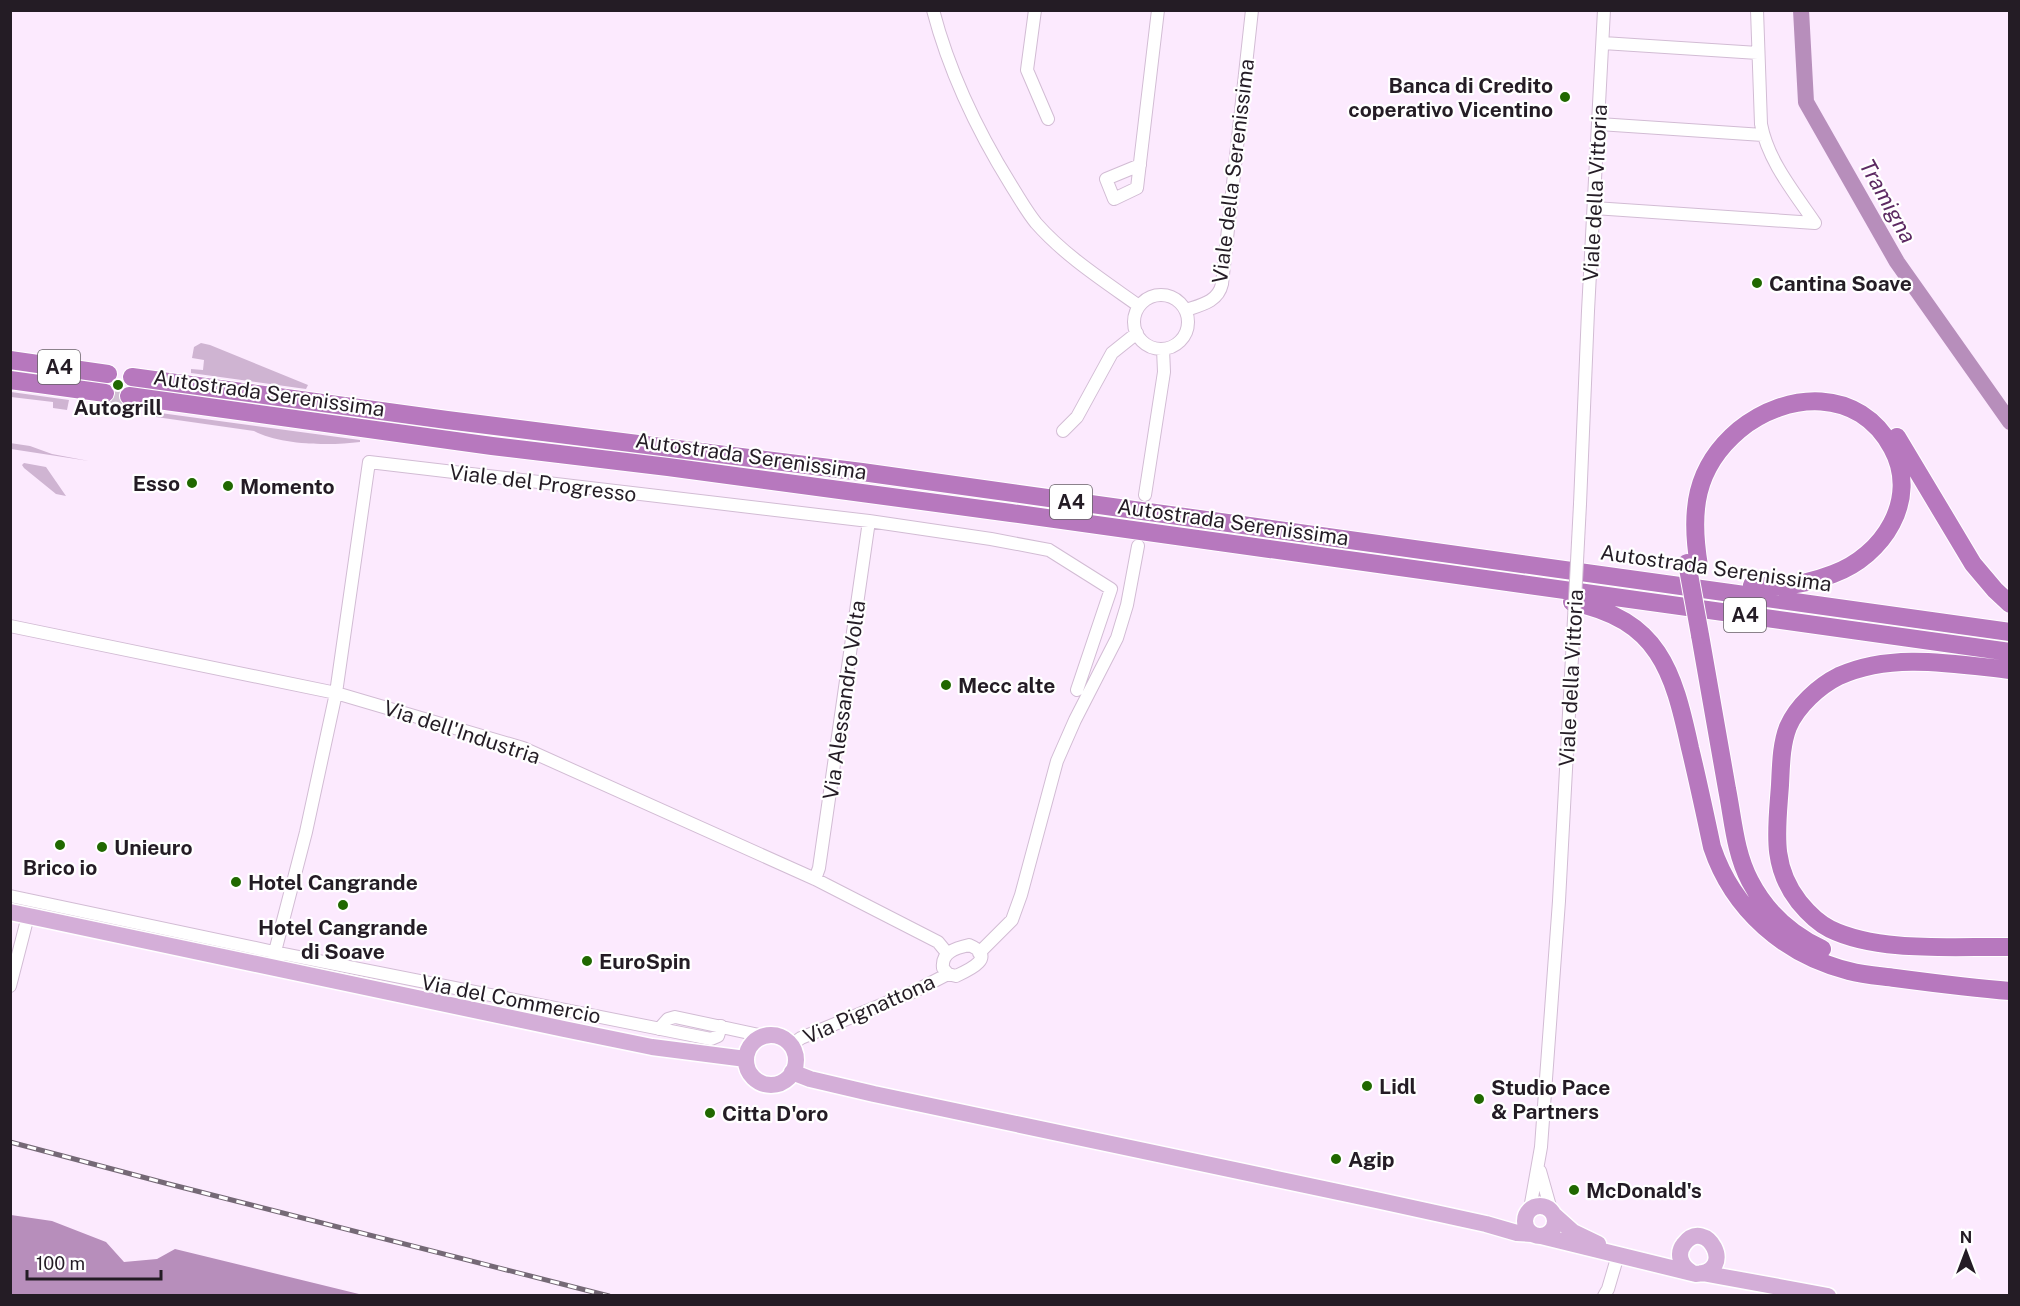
<svg xmlns="http://www.w3.org/2000/svg" width="2020" height="1306" font-family="'Public Sans',sans-serif">
  <style>
    .green { fill: #cfb4d2 }
    .water { fill: #b78ebb }
    .lines { fill: none; stroke-linecap: round; stroke-linejoin: round }
    .river { stroke: #b78ebb; stroke-width: 16 }
    .highway-tunnel { stroke: #d1c1d3; stroke-width: 18; stroke-dasharray: 18 9; stroke-linecap: butt }
    .minor-casing { stroke: #d2bcd4; stroke-width: 14 }
    .major-casing { stroke: #fff; stroke-width: 19 }
    .highway-casing { stroke: #fff; stroke-width: 20 }
    .minor { stroke: #fff; stroke-width: 12 }
    .major { stroke: #d4aed8; stroke-width: 16 }
    .highway { stroke: #b778be; stroke-width: 18 }
    .rail-casing { stroke: #756976; stroke-width: 5 }
    .rail { stroke: #fff; stroke-width: 3; stroke-dasharray: 9; stroke-linecap: butt }
    .minor-bridge-casing { stroke: #d2bcd4; stroke-width: 14; stroke-linecap: butt }
    .highway-bridge-casing { stroke: #fff; stroke-width: 20; stroke-linecap: butt }
    .minor-bridge { stroke: #fff; stroke-width: 12 }
    .highway-bridge { stroke: #b778be; stroke-width: 18 }
    .poi-dot { fill: #206800; stroke: #fff; stroke-width: 2 }
    .labels { text-anchor: middle; dominant-baseline: central; stroke-width: 4.5; stroke-linejoin: round; paint-order: stroke }
    .shield { fill: #fff; stroke: #666066; stroke-width: 1.5 }
    .shield-label { font-size: 20px; font-weight: bold; fill: #241c25 }
    .poi-label { font-size: 21px; font-weight: bold; fill: #241c25; stroke: #fff; text-anchor: start }
    .street-label { font-size: 21px; fill: #241c25; stroke: #fff }
    .water-label { font-size: 22px; font-style: italic; fill: #5c2962; stroke: #fff }
  </style>
  <rect width="100%" height="100%" fill="#fceafe"/>
  <path class="green" d="M 201,343 L 210,345 L 308,385 L 306,389 L 191,373 L 191,369 L 203,370 L 204,360 L 192,358 L 194,347 Z
    M 11,392 L 69,400 L 67,410 L 53,408 L 53,402 L 11,397 Z
    M 153,412 L 360,440 L 360,442 C 329,446 280,445 254,431 L 156,417 Z
    M 10,443 L 30,446 L 52,454 L 89,461 L 11,449 Z
    M 24,463 L 46,467 L 66,496 L 56,494 L 24,468 L 22,465 Z"/>
  <path class="water" d="M 11,1215 L 52,1221 L 106,1242 L 124,1262 L 157,1259 L 175,1249 L 363,1295 L 11,1295 Z"/>
  <g class="lines">
    <path class="river" d="M 1801,10 L 1806,102 L 1897,262 L 2010,422"/>
    <path class="highway-tunnel" d="M 105,393 L 129,396"/>
    <defs>
      <path id="minor" d="M 933,10 C 949,71 978,132 1011,185 C 1019,198 1027,212 1036,223 C 1065,256 1104,281 1139,306
        M 1035,10 L 1027,70 L 1048,119
        M 1757,10 L 1761,124 C 1768,161 1794,192 1815,223
        M 1603,43 L 1758,53
        M 1599,124 L 1763,135
        M 1140,165 L 1106,179 L 1114,199 L 1137,188 L 1158,10
        M 1594,208 L 1815,223
        M1134 322a27 27 0 1 1 54 0a27 27 0 1 1-54 0Z
        M 1186,310 C 1201,305 1218,302 1222,284 L 1252,10
        M 1063,431 L 1077,417 L 1112,353 L 1137,333
        M 1145,495 L 1164,372 L 1163,349
        M 1580,504 L 1588,311 L 1604,10
        M 10,626 L 336,693 L 523,748 L 815,879 L 938,942 L 947,953
        M 815,879 L 819,868 L 869,521
        M 10,896 L 274,952 L 711,1039 L 718,1036 L 721,1026
        M 969,945 C 998,957 969,970 956,976 L 948,974 L 943,968 C 941,952 956,948 969,945 Z
        M 979,953 L 1012,920 L 1021,895 L 1057,761 L 1075,720 L 1117,638 L 1127,605 L 1138,546
        M 271,967 L 306,832 L 336,693 L 369,462 L 869,521 L 991,539 L 1049,550 L 1111,589 L 1077,690
        M 10,986 L 28,916
        M 659,1029 L 668,1019 L 675,1017 L 763,1036
        M 791,1045 L 801,1038 L 915,991 L 948,974
        M 1540,1171 L 1551,1210
        M 1530,1209 L 1541,1147 L 1559,901 L 1572,657
        M 1604,1296 L 1608,1289 L 1618,1255"/>
      <path id="major" d="M 10,912 L 564,1029 L 652,1047 L 746,1059
        M746 1060a25 25 0 1 1 50 0a25 25 0 1 1-50 0Z
        M 792,1072 L 810,1079 L 874,1094 L 1376,1200 L 1486,1224 L 1517,1233 L 1532,1234
        M1525 1221a15 15 0 1 1 30 0a15 15 0 1 1-30 0Z
        M 1554,1215 L 1573,1232 L 1598,1244
        M 1541,1236 L 1696,1274 C 1738,1272 1706,1215 1684,1244 C 1676,1254 1681,1266 1691,1272
        M 1702,1273 L 1828,1296"/>
      <path id="highway" d="M 10,360 L 108,374
        M 132,377 L 447,420 L 862,472 L 2010,632
        M 10,380 L 105,393
        M 129,396 L 492,446 L 668,467 L 1011,513 L 2010,652
        M 1897,437 L 1973,564 L 1995,590 L 2010,604
        M 1699,566 C 1690,512 1694,468 1739,430 C 1787,391 1859,387 1892,448 C 1920,499 1883,556 1833,574 C 1807,584 1780,589 1752,585
        M 1572,602 C 1659,620 1673,670 1690,748 C 1698,781 1705,814 1712,847 C 1733,910 1785,955 1849,971 C 1864,975 1880,976 1895,978 C 1933,983 1971,988 2010,991
        M 1700,635 C 1709,687 1718,738 1727,789 C 1733,819 1735,853 1750,881 C 1766,912 1792,935 1822,949
        M 2010,670 C 1954,664 1892,652 1839,676 C 1819,686 1797,706 1788,727 C 1781,745 1781,766 1780,785 C 1777,829 1770,865 1799,902 C 1808,913 1818,923 1830,929 C 1879,953 1955,946 2010,947"/>
    </defs>
    <use href="#minor" class="minor-casing"/>
    <use href="#major" class="major-casing"/>
    <use href="#highway" class="highway-casing"/>
    <use href="#minor" class="minor"/>
    <use href="#major" class="major"/>
    <use href="#highway" class="highway"/>
    <defs>
      <path id="rail" d="M 10,1142 L 165,1183 L 609,1296"/>
    </defs>
    <use href="#rail" class="rail-casing"/>
    <use href="#rail" class="rail"/>
    <defs>
      <path id="minor-bridge" d="M 1572,657 L 1580,504"/>
      <path id="highway-bridge" d="M 1687,563 L 1700,635"/>
    </defs>
    <use href="#minor-bridge" class="minor-bridge-casing"/>
    <use href="#highway-bridge" class="highway-bridge-casing"/>
    <use href="#minor-bridge" class="minor-bridge"/>
    <use href="#highway-bridge" class="highway-bridge"/>
  </g>
  <g class="poi-dot">
    <circle cx="1565" cy="97" r="6"/>
    <circle cx="1757" cy="283" r="6"/>
    <circle cx="118" cy="385" r="6"/>
    <circle cx="192" cy="483" r="6"/>
    <circle cx="228" cy="486" r="6"/>
    <circle cx="946" cy="685" r="6"/>
    <circle cx="60" cy="845" r="6"/>
    <circle cx="102" cy="847" r="6"/>
    <circle cx="236" cy="882" r="6"/>
    <circle cx="343" cy="905" r="6"/>
    <circle cx="587" cy="961" r="6"/>
    <circle cx="1367" cy="1086" r="6"/>
    <circle cx="1479" cy="1099" r="6"/>
    <circle cx="710" cy="1113" r="6"/>
    <circle cx="1336" cy="1159" r="6"/>
    <circle cx="1574" cy="1190" r="6"/>
  </g>
  <g class="labels">
    <g class="shield">
      <rect x="38" y="350" width="42" height="34" rx="4.5"/>
      <rect x="1050" y="485" width="42" height="34" rx="4.5"/>
      <rect x="1724" y="598" width="42" height="34" rx="4.5"/>
    </g>
    <g class="shield-label">
      <text x="59" y="367">A4</text>
      <text x="1071" y="502">A4</text>
      <text x="1745" y="615">A4</text>
    </g>
    <g class="poi-label">
      <text x="1553" y="85" text-anchor="end">Banca di Credito<tspan x="1553" dy="24">coperativo Vicentino</tspan></text>
      <text x="1769" y="283">Cantina Soave</text>
      <text x="118" y="407" text-anchor="middle">Autogrill</text>
      <text x="180" y="483" text-anchor="end">Esso</text>
      <text x="240" y="486">Momento</text>
      <text x="958" y="685">Mecc alte</text>
      <text x="114" y="847">Unieuro</text>
      <text x="60" y="867" text-anchor="middle">Brico io</text>
      <text x="248" y="882">Hotel Cangrande</text>
      <text x="343" y="927" text-anchor="middle">Hotel Cangrande<tspan x="343" dy="24">di Soave</tspan></text>
      <text x="599" y="961">EuroSpin</text>
      <text x="1379" y="1086">Lidl</text>
      <text x="1491" y="1087">Studio Pace<tspan x="1491" dy="24">&amp; Partners</tspan></text>
      <text x="722" y="1113">Citta D'oro</text>
      <text x="1348" y="1159">Agip</text>
      <text x="1586" y="1190">McDonald's</text>
    </g>
    <g class="street-label">
      <text transform="translate(1233 171) rotate(-83)">Viale della Serenissima</text>
      <text transform="translate(1595 193) rotate(-87)">Viale della Vittoria</text>
      <text transform="translate(269 393) rotate(8)">Autostrada Serenissima</text>
      <text transform="translate(751 456) rotate(8)">Autostrada Serenissima</text>
      <text transform="translate(543 483) rotate(7)">Viale del Progresso</text>
      <text transform="translate(1233 522) rotate(8)">Autostrada Serenissima</text>
      <text transform="translate(1716 568) rotate(8)">Autostrada Serenissima</text>
      <text transform="translate(1571 678) rotate(-87)">Viale della Vittoria</text>
      <text transform="translate(844 700) rotate(-82)">Via Alessandro Volta</text>
      <text transform="translate(462 732) rotate(18)">Via dell'Industria</text>
      <text transform="translate(511 999) rotate(11)">Via del Commercio</text>
      <text transform="translate(869 1009) rotate(-24)">Via Pignattona</text>
    </g>
    <g class="water-label">
      <text transform="translate(1888 201) rotate(61)">Tramigna</text>
    </g>
  </g>
  <rect width="2020" height="1306" fill="none" stroke="#241c25" stroke-width="24"/>
  <g transform="translate(1966 1252)" stroke="#ffffff" stroke-width="4.5" paint-order="stroke">
  <path d="M0-4.5L10 22L0 15L-10 22Z" fill="#241c25"/>
  <text y="-9" font-size="16" font-weight="bold" text-anchor="middle" fill="#241c25">N</text>
  </g>
  <path d="M27 1270v9h134v-9" fill="none" stroke="#241c25" stroke-width="3"/>
  <text x="36" y="1270" font-size="18" fill="#241c25" stroke="#ffffff" stroke-width="4.5" paint-order="stroke">100 m</text>
</svg>
